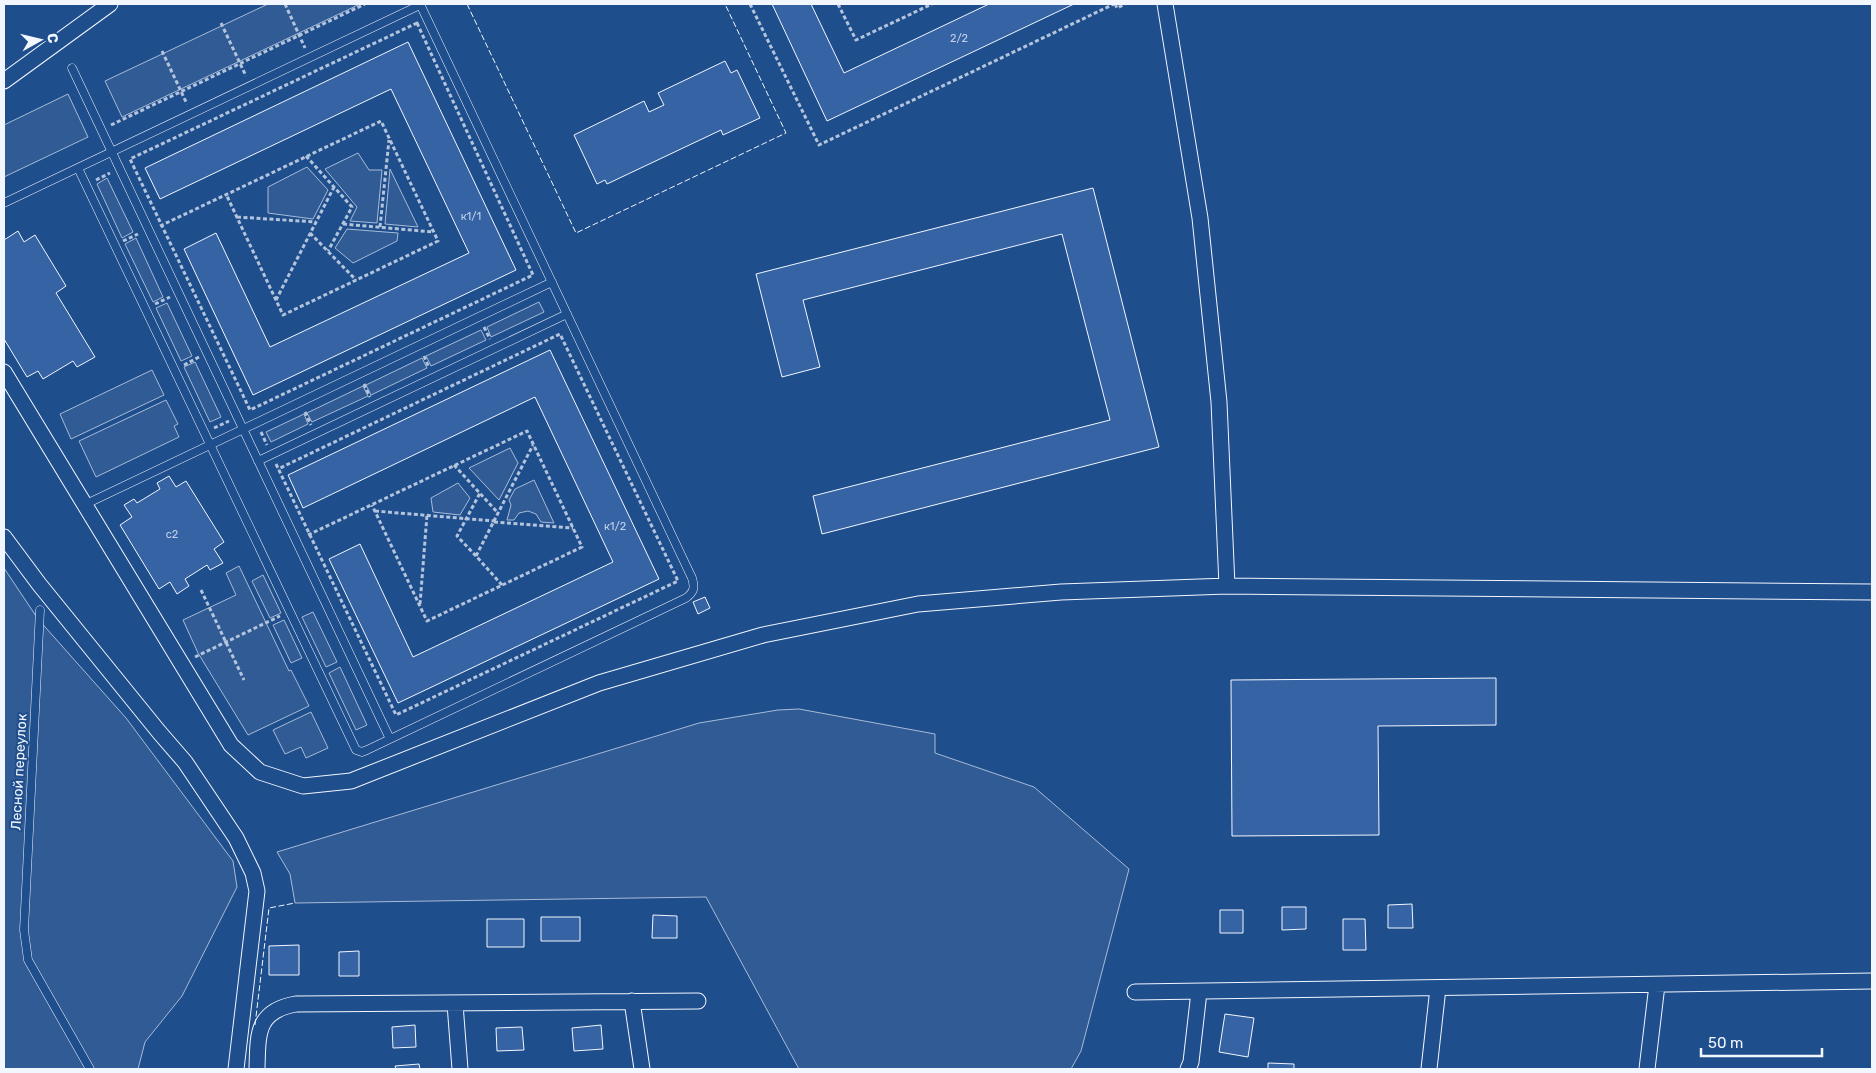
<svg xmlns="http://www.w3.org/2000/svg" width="1876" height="1073" font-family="Rubik,sans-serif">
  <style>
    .built { fill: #305b95; stroke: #a8bbd7 }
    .building { fill: #3563a3; stroke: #f2f6ff }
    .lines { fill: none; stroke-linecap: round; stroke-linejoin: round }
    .lane-casing { stroke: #f2f6ff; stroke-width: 9 }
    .street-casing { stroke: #f2f6ff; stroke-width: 17 }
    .path { stroke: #b3c4dc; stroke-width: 3; stroke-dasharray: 4 2.5; stroke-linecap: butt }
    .lane { stroke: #1f4e8c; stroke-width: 8 }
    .street { stroke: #1f4e8c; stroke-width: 15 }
    .fence { stroke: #f2f6ff; stroke-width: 1; stroke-dasharray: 6 2.5; stroke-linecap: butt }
    .labels { text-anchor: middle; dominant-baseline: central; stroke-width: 4; stroke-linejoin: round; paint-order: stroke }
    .number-label { font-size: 11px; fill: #c3d1e8 }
    .street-label { font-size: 14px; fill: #f2f6ff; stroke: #1f4e8c }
  </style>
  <rect width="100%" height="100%" fill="#1f4e8c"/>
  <path class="built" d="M 268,4 L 360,4 L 122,117 L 105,81 Z
    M 68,94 L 88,137 L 4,177 L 4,125 Z
    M 358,153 L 369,170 L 382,170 L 377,223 L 350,221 L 357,207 L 325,169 Z
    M 307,167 L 328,190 L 313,219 L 268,213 L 268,187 Z
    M 390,169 L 418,227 L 385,224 Z
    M 107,178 L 133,232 L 122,238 L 97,184 Z
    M 347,229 L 398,233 L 397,241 L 353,263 L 335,248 Z
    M 136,238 L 163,297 L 153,302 L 125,244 Z
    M 539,302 L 544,312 L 491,337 L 487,327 Z
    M 167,303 L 192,356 L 181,361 L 156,308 Z
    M 481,330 L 486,340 L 431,366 L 426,356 Z
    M 422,358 L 427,368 L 371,395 L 366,385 Z
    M 195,362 L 221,417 L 210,422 L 184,367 Z
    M 152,370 L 164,395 L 71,439 L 60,414 Z
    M 363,386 L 368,396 L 312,422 L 307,413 Z
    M 166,400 L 178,424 L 174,426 L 179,437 L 96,477 L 79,441 Z
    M 304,414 L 308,424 L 271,442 L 266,432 Z
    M 510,448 L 518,463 L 499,500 L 469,468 Z
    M 534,480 L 554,523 L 541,522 L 536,514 L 528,511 L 519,513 L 514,520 L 507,520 L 511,505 L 509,500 L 515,489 Z
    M 458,483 L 470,498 L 460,515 L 433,512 L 431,498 Z
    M 239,566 L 289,671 L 291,670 L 309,706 L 248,735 L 198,653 L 183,620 L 236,595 L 226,573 Z
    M 4,568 L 38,619 L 126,718 L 233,861 L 237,887 L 182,996 L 145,1042 L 138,1069 L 4,1069 Z
    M 263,575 L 281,613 L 270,618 L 252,581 Z
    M 313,612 L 337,662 L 326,667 L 302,617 Z
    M 284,620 L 302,658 L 291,663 L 273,625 Z
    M 340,667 L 367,725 L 356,730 L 329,673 Z
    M 799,709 L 935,734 L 935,753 L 1034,787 L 1129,869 L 1081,1051 L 1071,1069 L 799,1069 L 706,897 L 295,903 L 290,874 L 277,852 L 699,723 L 778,710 Z
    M 311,712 L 328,748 L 306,758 L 301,747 L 285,754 L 273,730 Z"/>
  <path class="building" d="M 772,4 L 811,4 L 844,73 L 989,4 L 1074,4 L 827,121 Z
    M 408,42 L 516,270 L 253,395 L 184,249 L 216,233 L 270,347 L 469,253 L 391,89 L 160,199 L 145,168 Z
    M 725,61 L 731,73 L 737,70 L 760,118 L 723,135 L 721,130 L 607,184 L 605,180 L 597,184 L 574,135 L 644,101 L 649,112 L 664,105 L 658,93 Z
    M 1093,188 L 1159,447 L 822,534 L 813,496 L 1110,420 L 1062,234 L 803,300 L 820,367 L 782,377 L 756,274 Z
    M 18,231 L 24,242 L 35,235 L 66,286 L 56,293 L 95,357 L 77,367 L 73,361 L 43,379 L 38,371 L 27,377 L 4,339 L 4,240 Z
    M 550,350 L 659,579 L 398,703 L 329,559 L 360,544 L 413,657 L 613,562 L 535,397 L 303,508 L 288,475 Z
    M 169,476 L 176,487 L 186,481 L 224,542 L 214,549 L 223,563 L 210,570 L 207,565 L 185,579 L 189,586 L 177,594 L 170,582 L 159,589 L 120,525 L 132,517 L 124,505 L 134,499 L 137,503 L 160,489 L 157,483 Z
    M 705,597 L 710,608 L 698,614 L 693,602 Z
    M 1496,678 L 1496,725 L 1378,726 L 1379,835 L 1232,836 L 1231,680 Z
    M 1412,904 L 1413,928 L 1388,928 L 1388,905 Z
    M 1282,907 L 1306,907 L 1306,929 L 1282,930 Z
    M 1220,910 L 1243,910 L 1243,933 L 1220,933 Z
    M 653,915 L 677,916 L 677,938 L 652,938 Z
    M 541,917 L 580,917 L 580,941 L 541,941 Z
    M 487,919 L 524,919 L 524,947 L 487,947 Z
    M 1343,919 L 1365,919 L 1366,950 L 1343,950 Z
    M 299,945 L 299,975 L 269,975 L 269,946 Z
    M 359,951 L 359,976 L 339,976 L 339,952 Z
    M 1225,1014 L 1254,1018 L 1248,1057 L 1219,1052 Z
    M 415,1025 L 416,1047 L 393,1048 L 392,1027 Z
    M 601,1025 L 603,1049 L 574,1051 L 572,1028 Z
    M 522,1027 L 524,1050 L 497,1051 L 496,1028 Z
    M 1268,1063 L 1294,1064 L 1294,1069 L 1268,1069 Z
    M 419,1064 L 420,1069 L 396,1069 L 395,1066 Z"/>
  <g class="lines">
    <defs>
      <path id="lane" d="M 72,68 L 390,739
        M 78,168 L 356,750 L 362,752 L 367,750 L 686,598 C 694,592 695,588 692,578 L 420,4
        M 4,203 L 420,5
        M 258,461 L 567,314
        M 84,505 L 552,282
        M 40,610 L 24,930 L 28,960 L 90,1069"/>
      <path id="street" d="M 1165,4 L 1200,218 L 1219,402 L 1227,586
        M 4,81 L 110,4
        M 4,372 L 231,745 L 260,772 L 303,786 L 351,781 L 599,683 L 763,635 L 918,604 L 1061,592 L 1227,586 L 1872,592
        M 4,537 L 39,584 L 159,732 L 185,762 L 236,838 L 253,873 L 257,891 L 236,1069
        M 1135,992 L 1872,981
        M 632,1001 L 642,1069
        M 455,1004 L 460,1069
        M 257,1069 C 258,1034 256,1011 296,1004 L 698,1001
        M 1188,1069 L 1191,1062 L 1199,992
        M 1429,1069 L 1438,988
        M 1647,1069 L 1657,985"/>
    </defs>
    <use href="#lane" class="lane-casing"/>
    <use href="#street" class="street-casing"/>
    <path class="path" d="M 285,4 L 305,48
      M 750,4 L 819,145 L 1114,4
      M 838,4 L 856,40 L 932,4
      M 1115,4 L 1117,8 L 1125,4
      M 221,23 L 246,76
      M 417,23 L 533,275 L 250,410 L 130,159 Z
      M 162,51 L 187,104
      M 111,125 L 365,4
      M 306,156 L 352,207 L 328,251
      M 96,180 L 110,173
      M 237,217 L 316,222
      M 343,224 L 433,232
      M 160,226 L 381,121 L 438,241 L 283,315 L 226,194
      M 380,227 L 389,140
      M 310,233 L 356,280
      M 123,241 L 138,234
      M 276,300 L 334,187
      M 155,304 L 170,297
      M 484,327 L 490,339
      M 424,356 L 429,368
      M 184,365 L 199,357
      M 364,384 L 370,397
      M 305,412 L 311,425
      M 214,428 L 229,421
      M 261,432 L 267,445
      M 276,464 L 396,715 L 678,581 L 560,334 L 278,469
      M 454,465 L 498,513
      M 375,511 L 494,521
      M 494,522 L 573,528
      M 308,535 L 527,431 L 582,547 L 427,621 L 372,505
      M 476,556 L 457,536 L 480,493
      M 502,585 L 476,556 L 533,445
      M 201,590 L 244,680
      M 420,604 L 427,515
      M 195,657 L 280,616"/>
    <use href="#lane" class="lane"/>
    <use href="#street" class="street"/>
    <path class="fence" d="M 467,4 L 576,233 L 786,133 L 725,4
      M 255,1025 L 269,908 L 295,903"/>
  </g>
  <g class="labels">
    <g class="number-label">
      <text x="959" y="38">2/2</text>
      <text x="471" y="216">к1/1</text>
      <text x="615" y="526">к1/2</text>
      <text x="172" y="534">с2</text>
    </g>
    <g class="street-label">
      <text transform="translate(19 772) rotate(-87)">Лесной переулок</text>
    </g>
  </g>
  <rect width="1876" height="1073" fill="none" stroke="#f2f6ff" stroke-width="10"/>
  <g transform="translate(40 40) rotate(82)" stroke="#1f4e8c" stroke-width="4" paint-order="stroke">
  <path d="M0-4L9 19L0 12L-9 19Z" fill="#f2f6ff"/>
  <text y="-8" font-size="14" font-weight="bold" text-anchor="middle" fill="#f2f6ff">С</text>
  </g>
  <path d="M1701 1048v8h121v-8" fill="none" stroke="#f2f6ff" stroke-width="2.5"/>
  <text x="1708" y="1048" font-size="15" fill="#f2f6ff" stroke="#1f4e8c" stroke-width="4" paint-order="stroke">50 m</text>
</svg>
